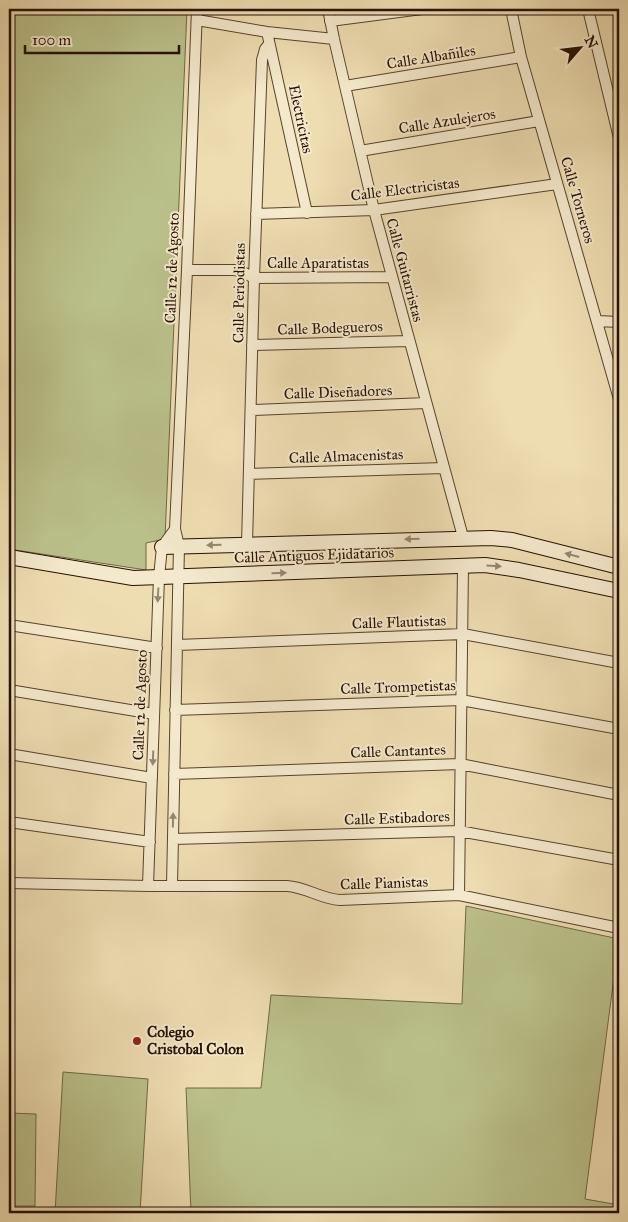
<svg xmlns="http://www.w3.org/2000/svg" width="628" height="1222" font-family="'IM FELL Great Primer',serif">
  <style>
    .green { fill: #bac08a; stroke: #706845 }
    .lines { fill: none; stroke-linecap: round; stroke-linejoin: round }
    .street-casing { stroke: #57432c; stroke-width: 12 }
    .secondary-casing { stroke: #251000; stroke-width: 16 }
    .street { stroke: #f4e9cc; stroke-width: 10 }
    .secondary { stroke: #f4e9cc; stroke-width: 14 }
    .oneway { fill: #978770 }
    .poi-dot { fill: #8f2418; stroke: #f4e9cc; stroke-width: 2 }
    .labels { text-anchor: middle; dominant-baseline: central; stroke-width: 4; stroke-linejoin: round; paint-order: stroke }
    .street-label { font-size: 15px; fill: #251000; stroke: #f4e9cc }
    .poi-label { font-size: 15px; font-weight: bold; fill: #251000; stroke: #f4e9cc; text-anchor: start }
  </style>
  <rect width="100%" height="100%" fill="#eeddb1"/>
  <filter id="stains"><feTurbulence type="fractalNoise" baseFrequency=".004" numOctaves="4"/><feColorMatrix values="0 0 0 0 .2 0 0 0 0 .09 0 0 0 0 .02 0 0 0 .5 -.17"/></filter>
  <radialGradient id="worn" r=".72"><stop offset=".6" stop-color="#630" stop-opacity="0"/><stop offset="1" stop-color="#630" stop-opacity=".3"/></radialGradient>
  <path class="green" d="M 9,9 L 187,9 L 165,539 L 146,543 L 146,570 L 9,549 Z
    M 466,906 L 619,939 L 585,1199 L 619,1205 L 619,1213 L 191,1213 L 186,1088 L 261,1088 L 271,995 L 462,1004 Z
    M 63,1072 L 148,1079 L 140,1213 L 55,1213 Z
    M 9,1113 L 36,1114 L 35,1206 L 9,1206 Z"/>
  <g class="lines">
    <defs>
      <path id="street" d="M 328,9 L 334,39 L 374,210 L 463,537
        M 511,9 L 521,57 L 619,399
        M 588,9 L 619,138
        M 197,20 L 267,32 L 334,39
        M 330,21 L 422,9
        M 267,32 L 307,213
        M 345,86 L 521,57
        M 360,151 L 539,121
        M 256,214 L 374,210 L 557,184
        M 187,270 L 234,270 L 241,271 L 254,278 L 392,277
        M 597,321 L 619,322
        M 252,345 L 409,341
        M 251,410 L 426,403
        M 249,474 L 444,468
        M 247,544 L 254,278 L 262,60 L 265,49 L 269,44
        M 9,625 L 157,648
        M 177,645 L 463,634 L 619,663
        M 9,690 L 154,714
        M 175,710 L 461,700 L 619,729
        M 9,754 L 152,778
        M 174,774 L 460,764 L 619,795
        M 9,822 L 150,842
        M 173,839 L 459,831 L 619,860
        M 9,883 L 148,886 L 287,886 C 306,887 321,899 340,900 L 459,895 L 619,928
        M 148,886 L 159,577 L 162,547 L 175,529
        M 172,886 L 179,546 L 175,529 L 187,270 L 197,9
        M 459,895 L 463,566"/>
      <path id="secondary" d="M 162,547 L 491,538 L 512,540 L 619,567
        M 9,557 L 133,578 L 485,565 L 519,570 L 619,591"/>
    </defs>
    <use href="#street" class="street-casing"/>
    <use href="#secondary" class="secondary-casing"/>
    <use href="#street" class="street"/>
    <use href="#secondary" class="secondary"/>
  </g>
  <defs><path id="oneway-solid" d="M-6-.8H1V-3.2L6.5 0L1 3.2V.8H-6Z" transform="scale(1.25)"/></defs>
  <g class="oneway">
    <use href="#oneway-solid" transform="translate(412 539) rotate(178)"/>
    <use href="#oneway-solid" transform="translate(214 545) rotate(178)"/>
    <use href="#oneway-solid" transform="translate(572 555) rotate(-165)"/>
    <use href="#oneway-solid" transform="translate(494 566) rotate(4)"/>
    <use href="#oneway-solid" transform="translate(279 573) rotate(-2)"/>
    <use href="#oneway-solid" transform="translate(158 595) rotate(93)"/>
    <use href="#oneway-solid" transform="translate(153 758) rotate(92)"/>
    <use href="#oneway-solid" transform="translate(173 820) rotate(-89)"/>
  </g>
  <circle class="poi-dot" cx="137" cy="1041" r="5"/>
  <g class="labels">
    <g class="street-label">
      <text transform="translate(431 57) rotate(-9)">Calle Albañiles</text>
      <text transform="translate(301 119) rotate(78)">Electricitas</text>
      <text transform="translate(447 121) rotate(-9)">Calle Azulejeros</text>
      <text transform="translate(405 189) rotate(-7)">Calle Electricistas</text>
      <text transform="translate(578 200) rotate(74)">Calle Torneros</text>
      <text x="318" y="263">Calle Aparatistas</text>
      <text transform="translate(172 268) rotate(-88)">Calle 12 de Agosto</text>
      <text transform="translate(405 270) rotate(75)">Calle Guitarristas</text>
      <text transform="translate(239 293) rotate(-89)">Calle Periodistas</text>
      <text transform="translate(330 328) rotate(-2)">Calle Bodegueros</text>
      <text transform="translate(338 392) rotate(-2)">Calle Diseñadores</text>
      <text transform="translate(346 456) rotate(-2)">Calle Almacenistas</text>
      <text transform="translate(314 555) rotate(-2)">Calle Antiguos Ejidatarios</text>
      <text transform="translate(399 622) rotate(-2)">Calle Flautistas</text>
      <text transform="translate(398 687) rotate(-2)">Calle Trompetistas</text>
      <text transform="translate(140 705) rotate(-88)">Calle 12 de Agosto</text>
      <text transform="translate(398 751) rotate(-2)">Calle Cantantes</text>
      <text transform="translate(397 818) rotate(-2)">Calle Estibadores</text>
      <text transform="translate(384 883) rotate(-2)">Calle Pianistas</text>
    </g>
    <g class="poi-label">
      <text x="147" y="1032">Colegio<tspan x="147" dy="17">Cristobal Colon</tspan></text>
    </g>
  </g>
  <rect width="628" height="1222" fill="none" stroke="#eeddb1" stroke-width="30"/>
  <rect x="10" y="10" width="608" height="1202" fill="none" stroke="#251000" stroke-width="2.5"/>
  <rect x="15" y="15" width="598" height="1192" fill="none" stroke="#251000"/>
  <g transform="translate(580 48) rotate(62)" stroke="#f4e9cc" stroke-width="4" paint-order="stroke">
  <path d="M0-4L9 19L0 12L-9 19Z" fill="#251000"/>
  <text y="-8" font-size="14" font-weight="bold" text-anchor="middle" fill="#251000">N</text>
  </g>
  <path d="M25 45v8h154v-8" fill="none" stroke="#251000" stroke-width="2.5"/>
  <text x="32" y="45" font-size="15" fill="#251000" stroke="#f4e9cc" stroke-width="4" paint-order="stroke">100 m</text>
  <rect width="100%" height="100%" filter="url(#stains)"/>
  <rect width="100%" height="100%" fill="url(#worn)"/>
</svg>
